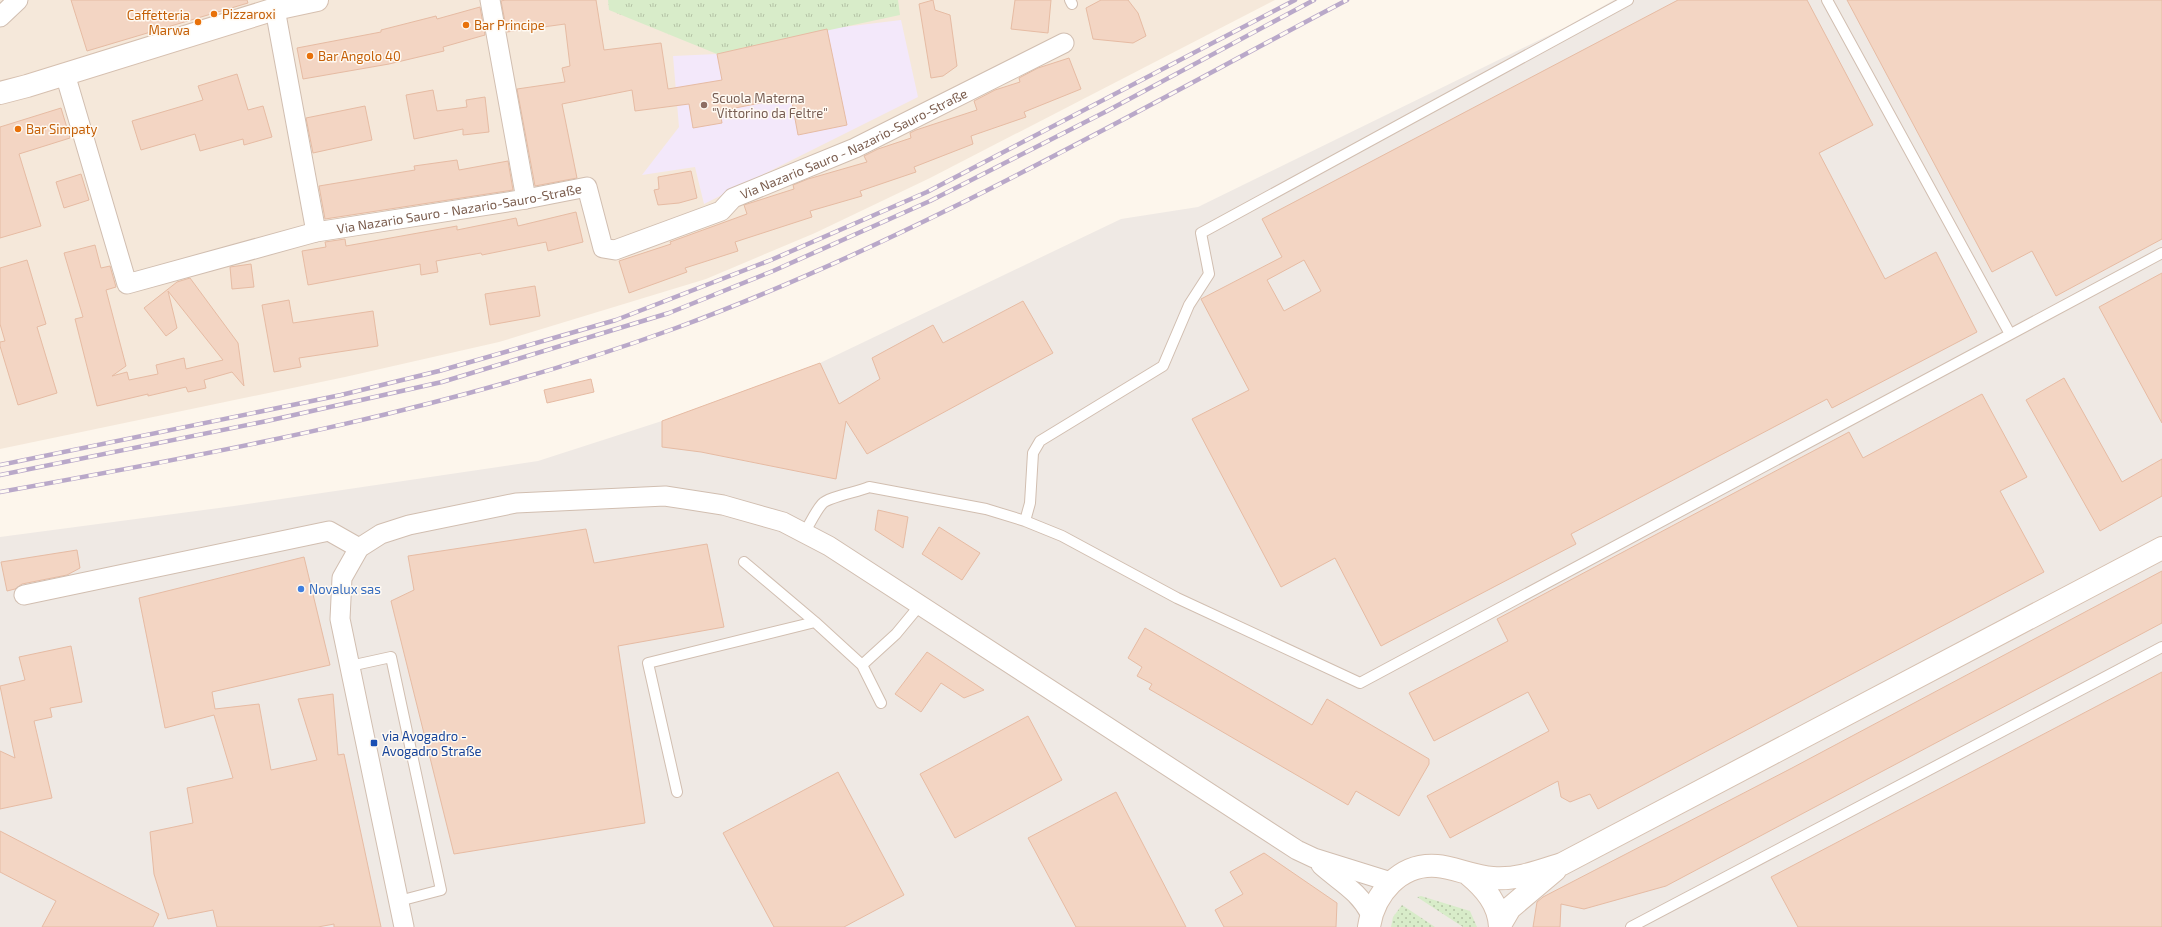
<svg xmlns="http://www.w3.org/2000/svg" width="2162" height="927" font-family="'Exo 2',sans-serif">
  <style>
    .residential { fill: #f5e8da }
    .industrial { fill: #efe9e4 }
    .education { fill: #f3e8fa }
    .grass { fill: url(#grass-dots) }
    .park { fill: url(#park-tufts) }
    .building { fill: #f3d5c3; stroke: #e6bba3; fill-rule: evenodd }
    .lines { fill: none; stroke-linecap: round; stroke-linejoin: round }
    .lane-casing { stroke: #d1beb0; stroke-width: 12 }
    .street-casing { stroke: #d1beb0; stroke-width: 21 }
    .secondary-casing { stroke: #d6c0b0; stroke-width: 24 }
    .lane { stroke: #fff; stroke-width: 10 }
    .street { stroke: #fff; stroke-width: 19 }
    .secondary { stroke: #fff; stroke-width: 22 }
    .rail-casing { stroke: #b9a8c9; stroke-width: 4.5 }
    .rail { stroke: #fffaf3; stroke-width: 3; stroke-dasharray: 9; stroke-linecap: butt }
    .food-dot { fill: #e8710a; stroke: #fffaf3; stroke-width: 1.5 }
    .education-dot { fill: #8d6e63; stroke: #fffaf3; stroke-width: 1.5 }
    .shop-dot { fill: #3f7fe0; stroke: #fffaf3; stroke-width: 1.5 }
    .transit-dot { fill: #1a4fb4; stroke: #fffaf3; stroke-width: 1.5 }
    .labels { text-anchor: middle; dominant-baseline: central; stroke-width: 3; stroke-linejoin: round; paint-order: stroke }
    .food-label { font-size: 13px; fill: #c56008; stroke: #fffaf3; text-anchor: start }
    .education-label { font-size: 13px; fill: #785e54; stroke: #fffaf3; text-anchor: start }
    .street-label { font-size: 13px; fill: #7a5c4d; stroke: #fffaf3 }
    .shop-label { font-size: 13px; fill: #366cbe; stroke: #fffaf3; text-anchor: start }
    .transit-label { font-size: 13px; fill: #164399; stroke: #fffaf3; text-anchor: start }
  </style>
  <defs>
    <pattern id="grass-dots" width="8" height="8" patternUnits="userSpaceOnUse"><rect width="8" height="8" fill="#d8ecc9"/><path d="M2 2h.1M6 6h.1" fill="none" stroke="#b4c2a5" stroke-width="1.8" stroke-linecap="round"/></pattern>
    <pattern id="park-tufts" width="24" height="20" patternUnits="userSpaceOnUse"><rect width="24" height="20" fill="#d8ecc9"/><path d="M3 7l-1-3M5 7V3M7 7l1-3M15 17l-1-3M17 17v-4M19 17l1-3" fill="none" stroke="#b4c2a5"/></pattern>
  </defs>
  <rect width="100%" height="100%" fill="#fdf6ec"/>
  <path class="residential" d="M 0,0 L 1275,0 L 930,178 L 815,233 L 706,279 L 499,342 L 345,377 L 0,449 Z"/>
  <path class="industrial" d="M 1614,0 L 2162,0 L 2162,927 L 0,927 L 0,537 L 234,506 L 538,461 L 662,421 L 820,363 L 1121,219 L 1198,207 L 1564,28 Z"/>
  <path class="education" d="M 901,20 L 918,97 L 704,204 L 695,167 L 642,175 L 679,127 L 673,56 L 717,54 L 827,29 Z"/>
  <path class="grass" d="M 1421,896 L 1470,911 L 1477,927 L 1463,927 L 1417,897 Z
    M 1402,905 L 1435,927 L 1391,927 L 1393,917 Z"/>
  <path class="park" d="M 608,0 L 898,0 L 900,15 L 717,54 L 609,10 Z"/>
  <path class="building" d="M 71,0 L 247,0 L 248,3 L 87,51 Z
    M 505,0 L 596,0 L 604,50 L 661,43 L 668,89 L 722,80 L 717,54 L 827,29 L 847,125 L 798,135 L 791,97 L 720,111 L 722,123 L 693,128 L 689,104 L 635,111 L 632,90 L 562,104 L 577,178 L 535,186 L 517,89 L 565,82 L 562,68 L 570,66 L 565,24 L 507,32 L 501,1 Z
    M 933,0 L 935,10 L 950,15 L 957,66 L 943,76 L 931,78 L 919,4 Z
    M 1015,0 L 1051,0 L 1048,33 L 1011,29 Z
    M 1101,0 L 1128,0 L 1138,13 L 1146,36 L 1133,43 L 1093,39 L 1086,8 Z
    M 1678,0 L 1807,0 L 1873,125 L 1819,153 L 1885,279 L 1936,252 L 1977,332 L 1832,408 L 1827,399 L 1571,534 L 1576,544 L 1381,646 L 1335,558 L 1281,587 L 1192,419 L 1249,390 L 1201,299 L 1282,257 L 1262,219 ZM 1304,260 L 1321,291 L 1284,311 L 1267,280 Z
    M 1847,0 L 2162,0 L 2162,239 L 2056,296 L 2032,251 L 1992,272 Z
    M 480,7 L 485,35 L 443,47 L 444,51 L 389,64 L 303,79 L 297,48 L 381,32 L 381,30 L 436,16 L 437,19 Z
    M 1069,58 L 1081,89 L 1024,112 L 1026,117 L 971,136 L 973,144 L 914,167 L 916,172 L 860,191 L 862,196 L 810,211 L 812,217 L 735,242 L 738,251 L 685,268 L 687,272 L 629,293 L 619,261 L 671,244 L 670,242 L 747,214 L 744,205 L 794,189 L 793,185 L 808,179 L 867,162 L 864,156 L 878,149 L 911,138 L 910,133 L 916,130 L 977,110 L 974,101 L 995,90 L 1020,82 L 1019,78 L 1038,68 Z
    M 237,74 L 248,110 L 263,106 L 272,137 L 244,145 L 243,139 L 200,151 L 195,134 L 141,150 L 132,121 L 203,100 L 198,86 Z
    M 433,90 L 437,111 L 467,107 L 466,100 L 485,97 L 489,132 L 463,135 L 463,129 L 414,139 L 406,95 Z
    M 365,106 L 372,140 L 313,153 L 306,118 Z
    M 61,108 L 70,138 L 19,154 L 41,226 L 0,238 L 0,127 Z
    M 457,160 L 459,170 L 508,161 L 513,190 L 325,219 L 319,186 L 415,170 L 414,166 Z
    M 691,171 L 697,198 L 679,203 L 658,205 L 654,190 L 659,189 L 658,177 Z
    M 81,174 L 89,200 L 64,208 L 56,182 Z
    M 576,212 L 583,242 L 548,251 L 546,242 L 482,255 L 481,253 L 436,261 L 438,272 L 421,275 L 420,264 L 308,285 L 302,251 L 326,247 L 325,242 L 345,239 L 346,246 L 457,226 L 457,230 L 516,218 L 518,226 Z
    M 95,245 L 101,268 L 110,266 L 116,287 L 106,290 L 126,366 L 112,376 L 127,372 L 129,380 L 158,374 L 156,365 L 184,358 L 186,369 L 223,360 L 168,291 L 177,328 L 166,336 L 144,308 L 177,282 L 190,278 L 238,343 L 244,386 L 232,372 L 204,380 L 206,388 L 188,392 L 186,387 L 148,396 L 148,394 L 97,406 L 75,319 L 83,317 L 64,253 Z
    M 27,260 L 46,324 L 37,327 L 57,393 L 18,405 L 0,346 L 0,342 L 5,341 L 0,324 L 0,268 Z
    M 251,264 L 254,287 L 232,289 L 230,267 Z
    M 2162,273 L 2162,423 L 2099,307 Z
    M 535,286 L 540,316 L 490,325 L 485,294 Z
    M 289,300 L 293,323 L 373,311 L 378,346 L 299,358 L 301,367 L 274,372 L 262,305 Z
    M 1023,301 L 1053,353 L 867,454 L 846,421 L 836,479 L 701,452 L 662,447 L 662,421 L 820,363 L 839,404 L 880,379 L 872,358 L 933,325 L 943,343 Z
    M 2064,378 L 2122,482 L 2162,459 L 2162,496 L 2100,531 L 2026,400 Z
    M 591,379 L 594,392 L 547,403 L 544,390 Z
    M 1982,394 L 2027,477 L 2000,491 L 2044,572 L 1598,809 L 1590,794 L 1570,802 L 1561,797 L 1558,781 L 1450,838 L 1427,796 L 1549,731 L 1528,692 L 1434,741 L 1409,693 L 1508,641 L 1497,619 L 1849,432 L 1863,458 Z
    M 878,510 L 908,517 L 903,548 L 875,530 Z
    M 939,527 L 980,553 L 962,580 L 922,554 Z
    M 586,529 L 594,563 L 707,544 L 724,627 L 618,646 L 645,823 L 454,854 L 391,601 L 414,590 L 408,556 Z
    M 77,550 L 80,568 L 67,575 L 22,584 L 15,589 L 7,591 L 1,562 Z
    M 304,557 L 330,665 L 212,692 L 215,709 L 259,704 L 271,770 L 317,760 L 298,699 L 333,694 L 338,755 L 344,754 L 381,927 L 334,927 L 334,924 L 318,927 L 217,927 L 213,910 L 168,919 L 154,874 L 150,832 L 193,823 L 187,788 L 233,778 L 214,715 L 165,728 L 139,598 Z
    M 2162,571 L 2162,623 L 1666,886 L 1584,909 L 1561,904 L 1560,927 L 1533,927 L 1537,902 L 1543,897 L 1792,768 Z
    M 1145,628 L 1312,725 L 1327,699 L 1429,759 L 1429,764 L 1399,816 L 1356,791 L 1348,805 L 1149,689 L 1152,684 L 1137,676 L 1142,667 L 1128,658 Z
    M 71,646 L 82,702 L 50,708 L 52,717 L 34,721 L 52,798 L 0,809 L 0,751 L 15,758 L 0,686 L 25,680 L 19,657 Z
    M 927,652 L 984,690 L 964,698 L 941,683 L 921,712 L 895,694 Z
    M 2162,672 L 2162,927 L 1798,927 L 1771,877 Z
    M 1028,716 L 1062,780 L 955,838 L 920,774 Z
    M 838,772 L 904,895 L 844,927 L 774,927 L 723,833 Z
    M 1116,792 L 1186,927 L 1076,927 L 1028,838 Z
    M 0,831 L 159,914 L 153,927 L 42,927 L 56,901 L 0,872 Z
    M 1264,853 L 1337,903 L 1336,927 L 1224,927 L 1215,910 L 1243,894 L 1230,872 Z"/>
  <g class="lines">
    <defs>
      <path id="lane" d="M 1070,0 L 1072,4
        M 1827,0 L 2010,334
        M 1025,521 L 1062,536 L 1177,598 L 1360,683 L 2162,253
        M 804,533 C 810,524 815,512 822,504 C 828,497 858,492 869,487 L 986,509 L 1025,521 L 1030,503 L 1033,453 L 1040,441 L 1163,366 L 1189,305 L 1209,274 L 1201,233 L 1628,0
        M 744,562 L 815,622 L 862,665 L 881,703
        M 862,665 L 896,634 L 920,605
        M 350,666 L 391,657 L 441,890 L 399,901
        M 677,792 L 648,663 L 815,622
        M 1631,927 L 2162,647"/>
      <g id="street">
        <path d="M 490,0 L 526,199"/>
        <path d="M 275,9 L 316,232"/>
        <path d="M 0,17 L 18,0"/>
        <path id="s1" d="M 65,74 L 127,284 L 316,232 L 526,199 L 587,187 L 603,248 L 615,250 L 721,211 L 733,198 L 855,148 L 1064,43"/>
        <path d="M 24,595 L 329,531 L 359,548"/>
        <path d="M 1321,865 C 1341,883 1358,890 1371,915"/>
        <path d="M 404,927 L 340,619 L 342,578 L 359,548 L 381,534 L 409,525 L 516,503 L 665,496 L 723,505 L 783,522 L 829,546 L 1297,850 L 1314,858 L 1391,882"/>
      </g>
      <path id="secondary" d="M 0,93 L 27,86 L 275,9 L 317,0
        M 1468,874 C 1485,888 1499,904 1500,927
        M 1500,925 L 1510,908 L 1555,870
        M 1369,927 C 1374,894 1400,863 1437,866 C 1453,867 1474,877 1493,878 C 1517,880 1540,871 1562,864 L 2162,548"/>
    </defs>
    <use href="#lane" class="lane-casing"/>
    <use href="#street" class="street-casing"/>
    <use href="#secondary" class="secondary-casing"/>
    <use href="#lane" class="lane"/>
    <use href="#street" class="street"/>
    <use href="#secondary" class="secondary"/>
    <defs>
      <path id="rail" d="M 0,465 L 341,395 L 439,371 L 616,320 L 771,260 L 927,192 L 1295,0
        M 0,475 L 267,421 L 442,382 L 669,313 L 773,271 L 930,201 L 1107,111 L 1314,0
        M 0,492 C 229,451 457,408 676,328 C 910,242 1127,116 1347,0"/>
    </defs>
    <use href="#rail" class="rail-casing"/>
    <use href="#rail" class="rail"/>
  </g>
  <g class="food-dot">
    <circle cx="214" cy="14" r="4"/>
    <circle cx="198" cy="22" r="4"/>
    <circle cx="466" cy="25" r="4"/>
    <circle cx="310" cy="56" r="4"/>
    <circle cx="18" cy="129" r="4"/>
  </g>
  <circle class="education-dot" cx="704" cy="105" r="4"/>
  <circle class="shop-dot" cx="301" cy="589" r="4"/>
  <rect class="transit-dot" x="370" y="739" width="8" height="8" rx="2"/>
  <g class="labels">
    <g class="food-label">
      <text x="222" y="14">Pizzaroxi</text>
      <text x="190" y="15" text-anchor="end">Caffetteria<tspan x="190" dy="15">Marwa</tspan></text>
      <text x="474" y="25">Bar Principe</text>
      <text x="318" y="56">Bar Angolo 40</text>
      <text x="26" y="129">Bar Simpaty</text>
    </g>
    <g class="education-label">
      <text x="712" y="98">Scuola Materna<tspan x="712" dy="15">"Vittorino da Feltre"</tspan></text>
    </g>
    <g class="street-label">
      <text stroke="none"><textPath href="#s1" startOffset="1028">Via Nazario Sauro - Nazario-Sauro-Straße</textPath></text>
      <text stroke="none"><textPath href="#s1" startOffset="560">Via Nazario Sauro - Nazario-Sauro-Straße</textPath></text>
    </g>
    <g class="shop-label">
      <text x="309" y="589">Novalux sas</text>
    </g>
    <g class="transit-label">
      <text x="382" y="736">via Avogadro -<tspan x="382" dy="15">Avogadro Straße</tspan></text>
    </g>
  </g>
</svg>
